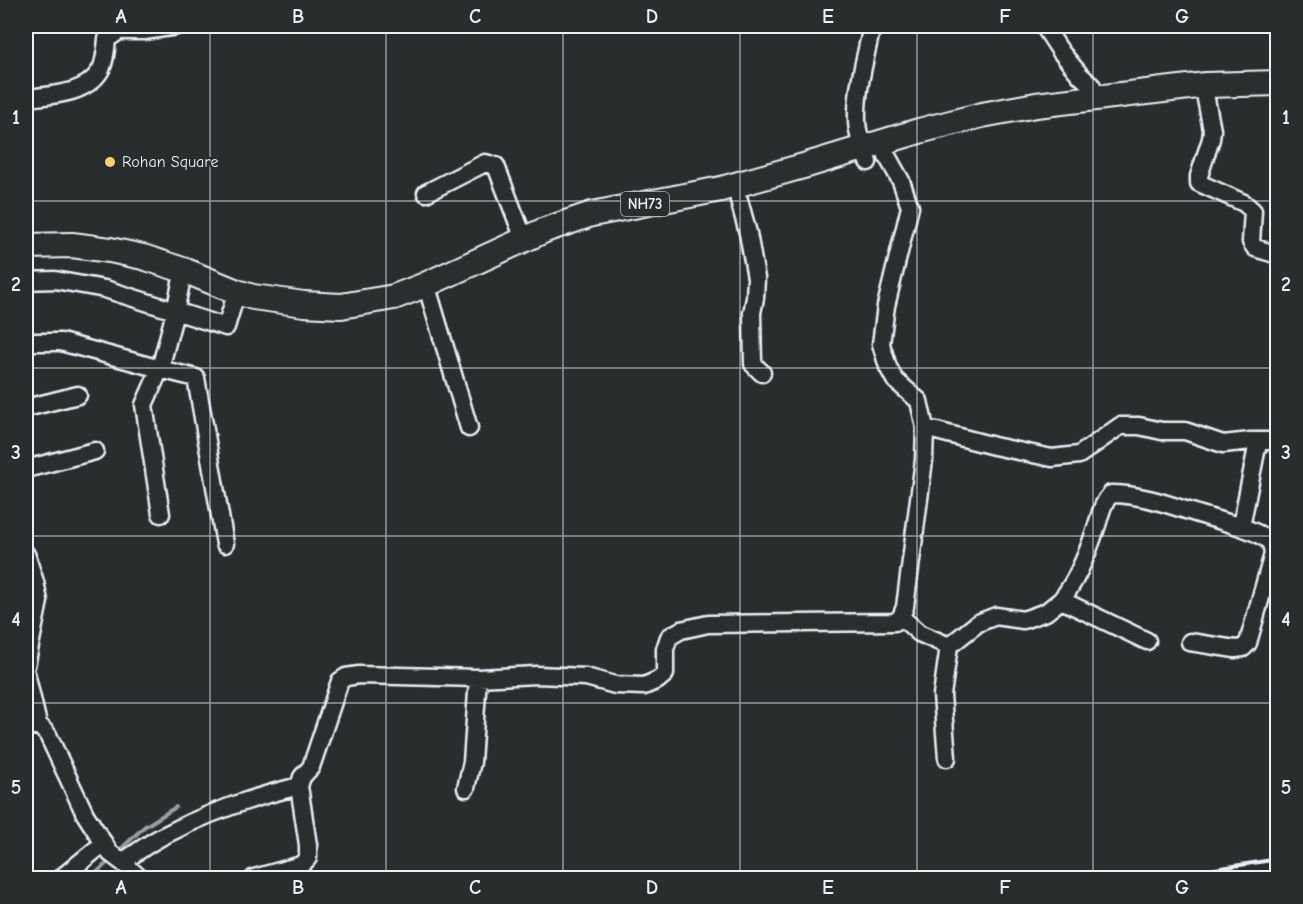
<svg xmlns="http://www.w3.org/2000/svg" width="1303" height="904" font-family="'Comic Neue',sans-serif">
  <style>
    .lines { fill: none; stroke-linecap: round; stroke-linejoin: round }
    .stream { stroke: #989fa3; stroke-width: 4 }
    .minor-casing { stroke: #e8f1f8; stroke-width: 21 }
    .highway-casing { stroke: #e8f1f8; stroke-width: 28 }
    .minor { stroke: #2a2d2e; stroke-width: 16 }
    .highway { stroke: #2a2d2e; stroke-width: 24 }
    .rail { stroke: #e8f1f8; stroke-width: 4 }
    .grid { fill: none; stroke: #e8f1f8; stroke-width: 1.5; stroke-opacity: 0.55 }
    .poi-dot { fill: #ffd166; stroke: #2a2d2e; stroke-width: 2 }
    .labels { text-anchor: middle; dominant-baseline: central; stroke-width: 4.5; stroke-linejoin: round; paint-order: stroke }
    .shield { fill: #2a2d2e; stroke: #afb6bb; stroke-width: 1.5 }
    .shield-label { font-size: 15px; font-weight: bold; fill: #e8f1f8 }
    .poi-label { font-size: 16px; fill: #e8f1f8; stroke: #2a2d2e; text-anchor: start }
    .neatline { fill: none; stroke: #e8f1f8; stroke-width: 2 }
    .grid-label { font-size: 20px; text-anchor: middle; font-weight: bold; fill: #e8f1f8 }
  </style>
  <rect width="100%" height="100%" fill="#2a2d2e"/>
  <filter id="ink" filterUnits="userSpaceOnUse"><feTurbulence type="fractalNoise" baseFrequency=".0167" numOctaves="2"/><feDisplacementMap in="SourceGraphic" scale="12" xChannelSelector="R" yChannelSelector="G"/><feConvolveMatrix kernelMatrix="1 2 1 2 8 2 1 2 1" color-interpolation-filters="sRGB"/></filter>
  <g filter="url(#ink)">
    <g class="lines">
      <path class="stream" d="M 121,849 L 144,827 L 176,807
        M 93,878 L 95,874 L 107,863"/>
      <defs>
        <path id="minor" d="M 1044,26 L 1061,52 L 1080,75 L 1092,86 L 1098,98
          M 26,98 C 51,95 85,95 100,71 C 105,63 106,49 107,39 L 119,31 L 144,31 L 177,26
          M 1206,99 L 1212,130 L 1211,139 L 1199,176 L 1199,183 L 1244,203 L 1253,211 L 1251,242 L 1255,248 L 1278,255
          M 868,162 C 863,149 857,134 857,120 C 856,89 866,56 872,26
          M 426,193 L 485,163 L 496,166 L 524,239
          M 739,200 L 748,233 L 756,278 L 755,298 L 752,313 L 753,364 L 762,373
          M 26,281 L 55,280 L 105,289 L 226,327 L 233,304
          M 430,297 L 469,428
          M 26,342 L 61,342 L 160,369 L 175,312 L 181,283
          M 26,408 L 78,395
          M 925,428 L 994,446 L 1052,458 L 1079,455 L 1120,426 L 1139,426 L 1162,431 L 1185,431 L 1223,444 L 1251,441 L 1278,441
          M 26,469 L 95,451
          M 161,514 L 144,405 L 160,369 L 196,378 L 225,544
          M 1241,527 L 1257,447 L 1256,441
          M 26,554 L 35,582 L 39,601 L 26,666
          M 1061,600 C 1077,581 1088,552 1096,528 C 1101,514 1101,505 1111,494 C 1144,494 1177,508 1208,517 C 1226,523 1249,527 1265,538 C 1272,542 1272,547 1273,554 L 1248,643 L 1243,648 L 1235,649 L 1190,642
          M 901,617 L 919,633 L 949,646
          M 26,673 L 38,724
          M 26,728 L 38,724 L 48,735 L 85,814 L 110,853 L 122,862 L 140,878
          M 947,758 L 942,695 L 949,646 L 978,623 L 996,616 L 1023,620 L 1046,612 L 1061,600 L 1147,641
          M 466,788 L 472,762 L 478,678
          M 122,862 C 136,853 150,842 165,835 C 207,813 253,797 299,786
          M 61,878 L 104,843
          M 254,878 L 301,865 L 308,858 L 308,845 L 299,786 L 302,777 L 311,767 L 340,681 L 346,677 L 359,675 L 478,678 L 536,675 L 586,677 L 615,685 L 644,686 L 658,680 L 665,674 L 665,649 L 669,637 L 681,630 L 708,624 L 895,622 L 901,617 L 905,607 L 924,460 L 925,428 L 919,401 L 895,380 L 888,367 L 881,344 L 886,306 L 910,207 L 901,181 L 887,156"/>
        <path id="highway" d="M 26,246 L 72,245 L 110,250 L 143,257 L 186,271 L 237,292 L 253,297 L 304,304 L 341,306 L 394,297 L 425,285 L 545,230 L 592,214 L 721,189 L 807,165 L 919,131 L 982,115 L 1036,105 L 1206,85 L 1278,83"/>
      </defs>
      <use href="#minor" class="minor-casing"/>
      <use href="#highway" class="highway-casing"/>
      <use href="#minor" class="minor"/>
      <use href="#highway" class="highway"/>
      <path class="rail" d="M 1182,878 L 1215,869 L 1278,859"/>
    </g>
  </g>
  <path class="grid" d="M 210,26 L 210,878M 386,26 L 386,878M 563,26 L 563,878M 740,26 L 740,878M 917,26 L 917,878M 1093,26 L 1093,878M 26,201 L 1278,201M 26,368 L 1278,368M 26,536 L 1278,536M 26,703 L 1278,703"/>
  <circle class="poi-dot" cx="110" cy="162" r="6"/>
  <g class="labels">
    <rect class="shield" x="621" y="192" width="48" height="24" rx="4.5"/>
    <g class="shield-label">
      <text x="645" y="204">NH73</text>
    </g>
    <g class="poi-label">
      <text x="122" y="162">Rohan Square</text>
    </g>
  </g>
  <rect width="1303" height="904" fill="none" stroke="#2a2d2e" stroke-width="66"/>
  <rect x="33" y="33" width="1237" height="838" class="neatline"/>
  <g class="grid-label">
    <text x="121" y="23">A</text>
    <text x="298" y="23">B</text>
    <text x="475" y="23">C</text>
    <text x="652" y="23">D</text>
    <text x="828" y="23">E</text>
    <text x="1005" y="23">F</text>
    <text x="1182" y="23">G</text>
    <text x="16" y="124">1</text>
    <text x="1286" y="124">1</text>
    <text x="16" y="291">2</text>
    <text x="1286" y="291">2</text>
    <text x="16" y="459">3</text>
    <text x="1286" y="459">3</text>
    <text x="16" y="626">4</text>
    <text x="1286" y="626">4</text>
    <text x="16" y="794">5</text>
    <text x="1286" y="794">5</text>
    <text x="121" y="894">A</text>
    <text x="298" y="894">B</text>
    <text x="475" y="894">C</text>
    <text x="652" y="894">D</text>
    <text x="828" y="894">E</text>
    <text x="1005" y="894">F</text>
    <text x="1182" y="894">G</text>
  </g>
</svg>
